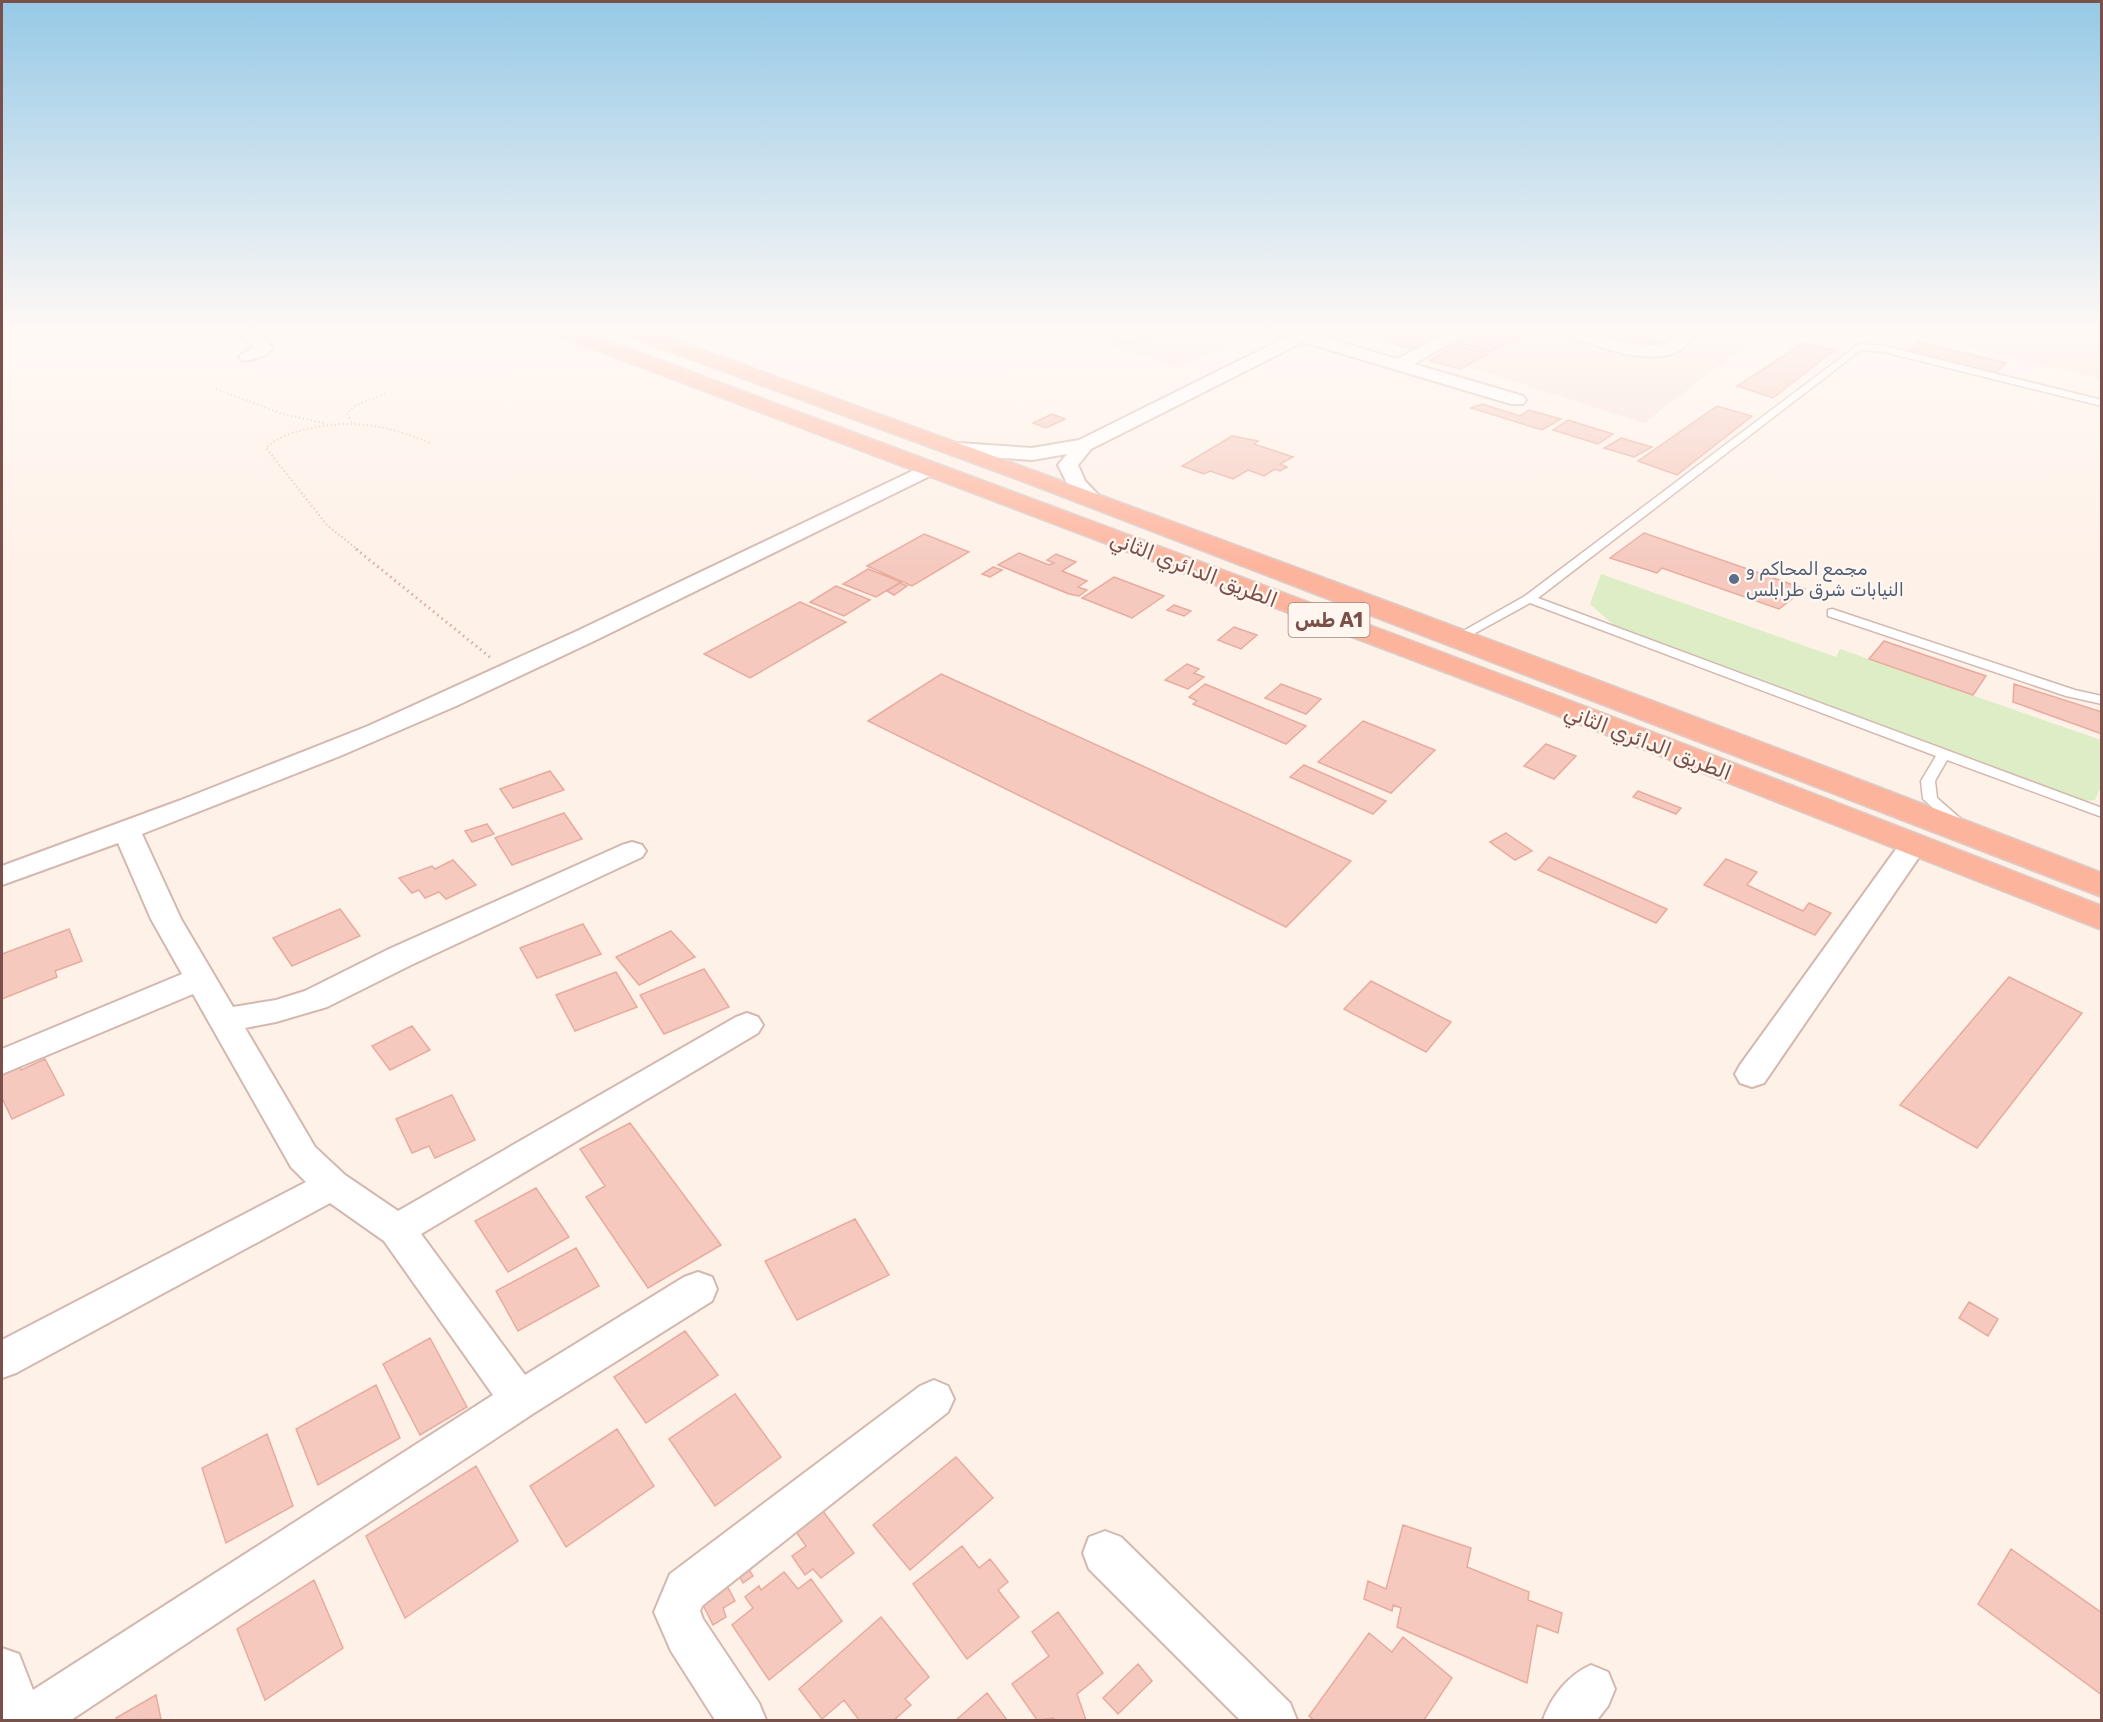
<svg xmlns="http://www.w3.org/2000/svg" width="2103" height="1722" font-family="Rubik,'Noto Naskh Arabic',sans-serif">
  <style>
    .residential { fill: #f6e1d6 }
    .green { fill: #ddedc5 }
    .building { fill: #f5c9be; stroke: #e9ab9d; stroke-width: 1.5 }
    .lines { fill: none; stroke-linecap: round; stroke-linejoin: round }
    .service-casing { stroke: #d4b8af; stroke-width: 3 }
    .minor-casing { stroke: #d4b8af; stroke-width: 4 }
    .trunk-casing { stroke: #dacecc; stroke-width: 3 }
    .path-far1 { stroke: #dbaba0; stroke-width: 2; stroke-dasharray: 1 3; stroke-linecap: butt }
    .path { stroke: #dbaba0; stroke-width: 3; stroke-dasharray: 1.5 4; stroke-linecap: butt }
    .service { fill: #fff; fill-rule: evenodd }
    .minor { fill: #fff; fill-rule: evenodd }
    .trunk { fill: #fdb49d; fill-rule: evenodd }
    .service-dot { fill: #5c6f8a; stroke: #fff6f0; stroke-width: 2 }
    .labels { text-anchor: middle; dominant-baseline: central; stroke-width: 5; stroke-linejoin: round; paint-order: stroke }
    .far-service-label { font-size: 18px; fill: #4e5e75; stroke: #fff6f0; text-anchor: start }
    .shield { fill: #fff6f0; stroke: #a2827c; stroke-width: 1.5 }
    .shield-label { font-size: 20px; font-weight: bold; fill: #7a514a }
    .street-label { font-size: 21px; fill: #7a514a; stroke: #fff6f0 }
  </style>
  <rect width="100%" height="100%" fill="#fef1e8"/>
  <path class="residential" d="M 1052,327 L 1268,327 L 1180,368 Z
    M 1343,327 L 1769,327 L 1644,423 Z
    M 1888,327 L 2101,327 L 2101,379 Z"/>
  <path class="green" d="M 1601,574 L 1836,657 L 1840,649 L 2101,740 L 2101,786 L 2095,800 L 2082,801 L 1618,629 L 1590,604 Z"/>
  <path class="building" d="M 1411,327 L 1426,327 L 1448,334 L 1414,350 L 1383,340 Z
    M 1484,327 L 1486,327 L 1518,336 L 1490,352 L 1457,342 Z
    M 2042,327 L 2056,327 L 2077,333 L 2071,336 Z
    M 1629,332 L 1659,339 L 1645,347 L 1617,340 Z
    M 1918,342 L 2006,363 L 1996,373 L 1909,351 Z
    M 1803,343 L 1835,350 L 1773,398 L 1737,386 Z
    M 1455,345 L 1487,354 L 1461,369 L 1429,361 Z
    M 1482,404 L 1520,416 L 1529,410 L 1561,419 L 1542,430 L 1471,408 Z
    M 1717,406 L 1752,416 L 1677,475 L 1638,461 Z
    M 1052,414 L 1065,419 L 1046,428 L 1033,423 Z
    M 1568,420 L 1613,434 L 1598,444 L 1553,430 Z
    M 1232,436 L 1258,441 L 1254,444 L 1293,457 L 1280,464 L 1287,467 L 1280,471 L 1275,469 L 1264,476 L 1248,470 L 1233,479 L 1210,471 L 1204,474 L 1182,466 Z
    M 1621,438 L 1652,447 L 1634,457 L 1604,448 Z
    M 1644,533 L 1805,589 L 1779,609 L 1662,568 L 1657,573 L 1610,558 Z
    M 924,534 L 969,552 L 912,586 L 867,566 Z
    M 1019,553 L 1049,565 L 1054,563 L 1047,560 L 1056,554 L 1076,562 L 1062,571 L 1087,581 L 1078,587 L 1087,590 L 1079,596 L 1069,594 L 998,565 Z
    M 993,567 L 1002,570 L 990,577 L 982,574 Z
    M 868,569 L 901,582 L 876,597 L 843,584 Z
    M 1114,577 L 1164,596 L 1132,618 L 1082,598 Z
    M 900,583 L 907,586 L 894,595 L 887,591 Z
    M 836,586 L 870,600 L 844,616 L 810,602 Z
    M 800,602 L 846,622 L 750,678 L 704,654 Z
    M 1174,605 L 1191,611 L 1184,616 L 1167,610 Z
    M 1234,627 L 1257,635 L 1241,649 L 1218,640 Z
    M 1884,641 L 1986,676 L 1973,695 L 1869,659 Z
    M 1187,664 L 1199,669 L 1194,673 L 1204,677 L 1188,689 L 1165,680 Z
    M 941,674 L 1351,861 L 1286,927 L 868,721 Z
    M 1205,684 L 1306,726 L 1286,744 L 1193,704 L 1197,701 L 1189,697 Z
    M 1281,684 L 1321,699 L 1306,714 L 1265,698 Z
    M 2014,684 L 2102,712 L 2102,734 L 2013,702 Z
    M 1363,721 L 1435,750 L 1391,793 L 1318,762 Z
    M 1546,744 L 1576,756 L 1554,779 L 1524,766 Z
    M 1304,765 L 1386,801 L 1373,814 L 1290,777 Z
    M 550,771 L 564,790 L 513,808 L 500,789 Z
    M 1638,791 L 1681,808 L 1676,814 L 1633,797 Z
    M 564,813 L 582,839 L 512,865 L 495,838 Z
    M 487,824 L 494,834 L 472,842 L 465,831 Z
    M 1506,833 L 1532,851 L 1515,860 L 1490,842 Z
    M 1549,857 L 1667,909 L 1656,923 L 1538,870 Z
    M 1726,859 L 1757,872 L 1747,885 L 1803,911 L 1809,903 L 1831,913 L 1815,935 L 1704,885 Z
    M 453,860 L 476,885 L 446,899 L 439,892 L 425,898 L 419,890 L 412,893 L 399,878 L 432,866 L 435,869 Z
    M 340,909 L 360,936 L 292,966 L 273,938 Z
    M 583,924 L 601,954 L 537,978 L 520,948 Z
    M 69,929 L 82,961 L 55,971 L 57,977 L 2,999 L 2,954 Z
    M 671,931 L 695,957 L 639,985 L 616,957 Z
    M 704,969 L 729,1007 L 664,1034 L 640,995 Z
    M 616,972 L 637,1007 L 575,1031 L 556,995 Z
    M 2009,977 L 2082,1013 L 1977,1148 L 1900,1105 Z
    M 1371,981 L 1451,1022 L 1426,1052 L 1344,1009 Z
    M 412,1026 L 430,1050 L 390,1070 L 372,1046 Z
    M 45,1059 L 64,1095 L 12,1119 L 2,1098 L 2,1072 L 19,1064 L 21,1070 Z
    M 452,1095 L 475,1140 L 435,1158 L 429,1146 L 412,1153 L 396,1119 Z
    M 630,1123 L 721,1245 L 648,1288 L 586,1197 L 605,1186 L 580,1149 Z
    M 536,1188 L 569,1237 L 508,1272 L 475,1221 Z
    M 855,1219 L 889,1275 L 797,1320 L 765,1261 Z
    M 576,1248 L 599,1286 L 518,1331 L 496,1291 Z
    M 1969,1302 L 1998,1319 L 1988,1336 L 1959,1318 Z
    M 685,1331 L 718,1375 L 646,1423 L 614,1377 Z
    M 430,1338 L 467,1407 L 420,1435 L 383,1364 Z
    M 376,1385 L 400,1438 L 318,1485 L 296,1429 Z
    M 735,1394 L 781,1457 L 715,1506 L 669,1439 Z
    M 617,1429 L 654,1486 L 566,1547 L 530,1486 Z
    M 267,1434 L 293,1506 L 226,1543 L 202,1468 Z
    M 956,1457 L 993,1498 L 910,1570 L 873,1525 Z
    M 476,1466 L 518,1541 L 405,1618 L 366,1536 Z
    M 814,1499 L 854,1553 L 821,1578 L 813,1569 L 805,1575 L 792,1556 L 806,1546 L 787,1519 Z
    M 1403,1525 L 1471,1548 L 1467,1567 L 1529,1592 L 1528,1600 L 1562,1613 L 1558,1633 L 1537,1625 L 1527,1683 L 1397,1627 L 1401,1608 L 1393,1605 L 1392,1611 L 1364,1599 L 1368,1581 L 1386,1589 Z
    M 962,1546 L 979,1568 L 990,1559 L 1008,1582 L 998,1590 L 1019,1617 L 967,1659 L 913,1584 Z
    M 2011,1549 L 2102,1613 L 2102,1695 L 1978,1604 Z
    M 733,1564 L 747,1566 L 753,1576 L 743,1583 Z
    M 784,1572 L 798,1589 L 811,1579 L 842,1621 L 769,1680 L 732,1625 L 753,1608 L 745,1597 L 759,1586 L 761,1590 Z
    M 723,1578 L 735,1601 L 723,1608 L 726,1617 L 713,1625 L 698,1595 Z
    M 314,1580 L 343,1648 L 265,1700 L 237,1629 Z
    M 1058,1612 L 1103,1673 L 1077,1694 L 1086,1720 L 1055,1720 L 1053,1718 L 1037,1720 L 1012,1684 L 1049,1656 L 1032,1632 Z
    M 881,1617 L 929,1677 L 905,1699 L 911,1705 L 894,1720 L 859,1720 L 844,1700 L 822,1719 L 799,1689 Z
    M 1369,1633 L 1392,1652 L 1403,1637 L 1452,1678 L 1424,1720 L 1314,1720 L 1309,1716 Z
    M 1138,1664 L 1152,1681 L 1118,1714 L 1103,1698 Z
    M 987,1693 L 1007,1720 L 956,1720 Z
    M 156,1695 L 161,1719 L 116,1720 L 116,1718 Z"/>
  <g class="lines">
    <defs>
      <path id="service" d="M 1859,344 L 1884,346 L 2102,400 L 2102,406 L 1884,352 L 1861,350 L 1538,598 L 2102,808 L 2102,817 L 1947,760 L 1935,781 L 1937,798 L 1969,826 L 1962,831 L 1957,829 L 1923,799 L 1921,781 L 1936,756 L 1530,603 L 1459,642 L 1455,643 L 1449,639 L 1525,596 Z
        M 1832,609 L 2075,690 L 2102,696 L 2102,704 L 2066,696 L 1828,616 L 1828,610 Z"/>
      <path id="minor" d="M 241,327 L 260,327 L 256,331 L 273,348 C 267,356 251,362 241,360 L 239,356 L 254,347 L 238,331 Z
        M 1138,327 L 1161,327 L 1159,330 L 1127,342 L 1119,337 L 1121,333 Z
        M 1307,327 L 1328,327 L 1317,335 L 1397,359 L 1458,327 L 1479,327 L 1414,364 L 1523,396 L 1526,400 L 1523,404 L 1511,404 L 1303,342 L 1091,449 L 1078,465 L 1085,481 L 1103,500 L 1100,504 L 1086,504 L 1069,487 L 1058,465 L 1067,454 L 1032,460 L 958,455 L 951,453 L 948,449 L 951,445 L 958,443 L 1032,448 L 1079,440 Z
        M 1555,327 L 1578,327 L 1620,342 L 1657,346 L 1669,342 L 1683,327 L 1700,327 C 1694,335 1687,346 1678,351 C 1647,368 1588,343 1557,330 Z
        M 929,463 L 936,465 L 939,469 L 936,473 L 594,641 L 456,706 L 340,756 L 142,834 L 181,919 L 233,1007 L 276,1000 L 305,991 L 389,949 L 622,845 L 632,842 L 642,845 L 646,851 L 642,857 L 411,965 L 327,1007 L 276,1022 L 245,1028 L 315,1147 L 345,1175 L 398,1211 L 736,1017 L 747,1013 L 758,1017 L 763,1025 L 758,1033 L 421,1234 L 525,1375 L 684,1277 L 698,1272 L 712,1277 L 717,1289 L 712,1301 L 534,1413 L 71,1720 L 2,1720 L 2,1648 L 19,1654 L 33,1690 L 493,1395 L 384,1241 L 330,1203 L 16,1373 L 2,1378 L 2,1340 L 306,1182 L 291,1167 L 193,994 L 2,1074 L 2,1049 L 182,974 L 151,919 L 118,843 L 2,885 L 2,866 L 181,800 L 368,726 L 577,631 Z
        M 1914,835 L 1924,838 L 1928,844 L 1764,1083 L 1752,1087 L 1740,1083 L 1735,1074 L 1740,1065 L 1904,838 Z
        M 934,1380 L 948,1386 L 954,1399 L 948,1412 L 702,1606 L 700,1611 L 703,1619 L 759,1703 L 766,1720 L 715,1720 L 671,1651 L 654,1612 L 670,1574 L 920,1386 Z
        M 1105,1531 L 1121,1537 L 1290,1703 L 1297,1720 L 1240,1720 L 1089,1569 L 1083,1553 L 1089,1537 Z
        M 1591,1665 L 1608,1672 L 1615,1689 L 1608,1706 L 1597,1720 L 1543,1720 C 1551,1697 1568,1675 1591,1665 Z"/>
      <path id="trunk" d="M 544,327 L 571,327 C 1082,518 1594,706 2102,906 L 2102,930 L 1513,698 L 546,331 Z
        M 612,327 L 639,327 C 1129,504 1617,685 2102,873 L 2102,897 L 1022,481 L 614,331 Z"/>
    </defs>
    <use href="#service" class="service-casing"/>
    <use href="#minor" class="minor-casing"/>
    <use href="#trunk" class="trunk-casing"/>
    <path class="path-far1" d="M 216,389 L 283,414 L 324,423
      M 351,422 L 347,413 L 356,405 L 385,394
      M 358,550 L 327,525 L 266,448 C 278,437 293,432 308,429 C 352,418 389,426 430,443"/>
    <path class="path" d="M 356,549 L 491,658"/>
    <use href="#service" class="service"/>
    <use href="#minor" class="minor"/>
    <use href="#trunk" class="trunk"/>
  </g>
  <linearGradient id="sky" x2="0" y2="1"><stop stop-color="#96c9e7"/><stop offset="0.58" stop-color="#fff9f5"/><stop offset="1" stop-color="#fff9f5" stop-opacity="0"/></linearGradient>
  <rect width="2103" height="568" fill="url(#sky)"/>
  <circle class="service-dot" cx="1734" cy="579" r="6"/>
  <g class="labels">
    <g class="far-service-label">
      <text x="1746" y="569">مجمع المحاكم و<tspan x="1746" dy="21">النيابات شرق طرابلس</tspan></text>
    </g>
    <rect class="shield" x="1288.5" y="603" width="81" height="34" rx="4.5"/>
    <g class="shield-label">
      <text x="1329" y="620">طس A1</text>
    </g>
    <g class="street-label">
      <text transform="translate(1194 569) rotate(21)">الطريق الدائري الثاني</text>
      <text transform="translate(1648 742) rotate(21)">الطريق الدائري الثاني</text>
    </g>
  </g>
  <rect width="2103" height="1722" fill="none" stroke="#7a514a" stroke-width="6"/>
</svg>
